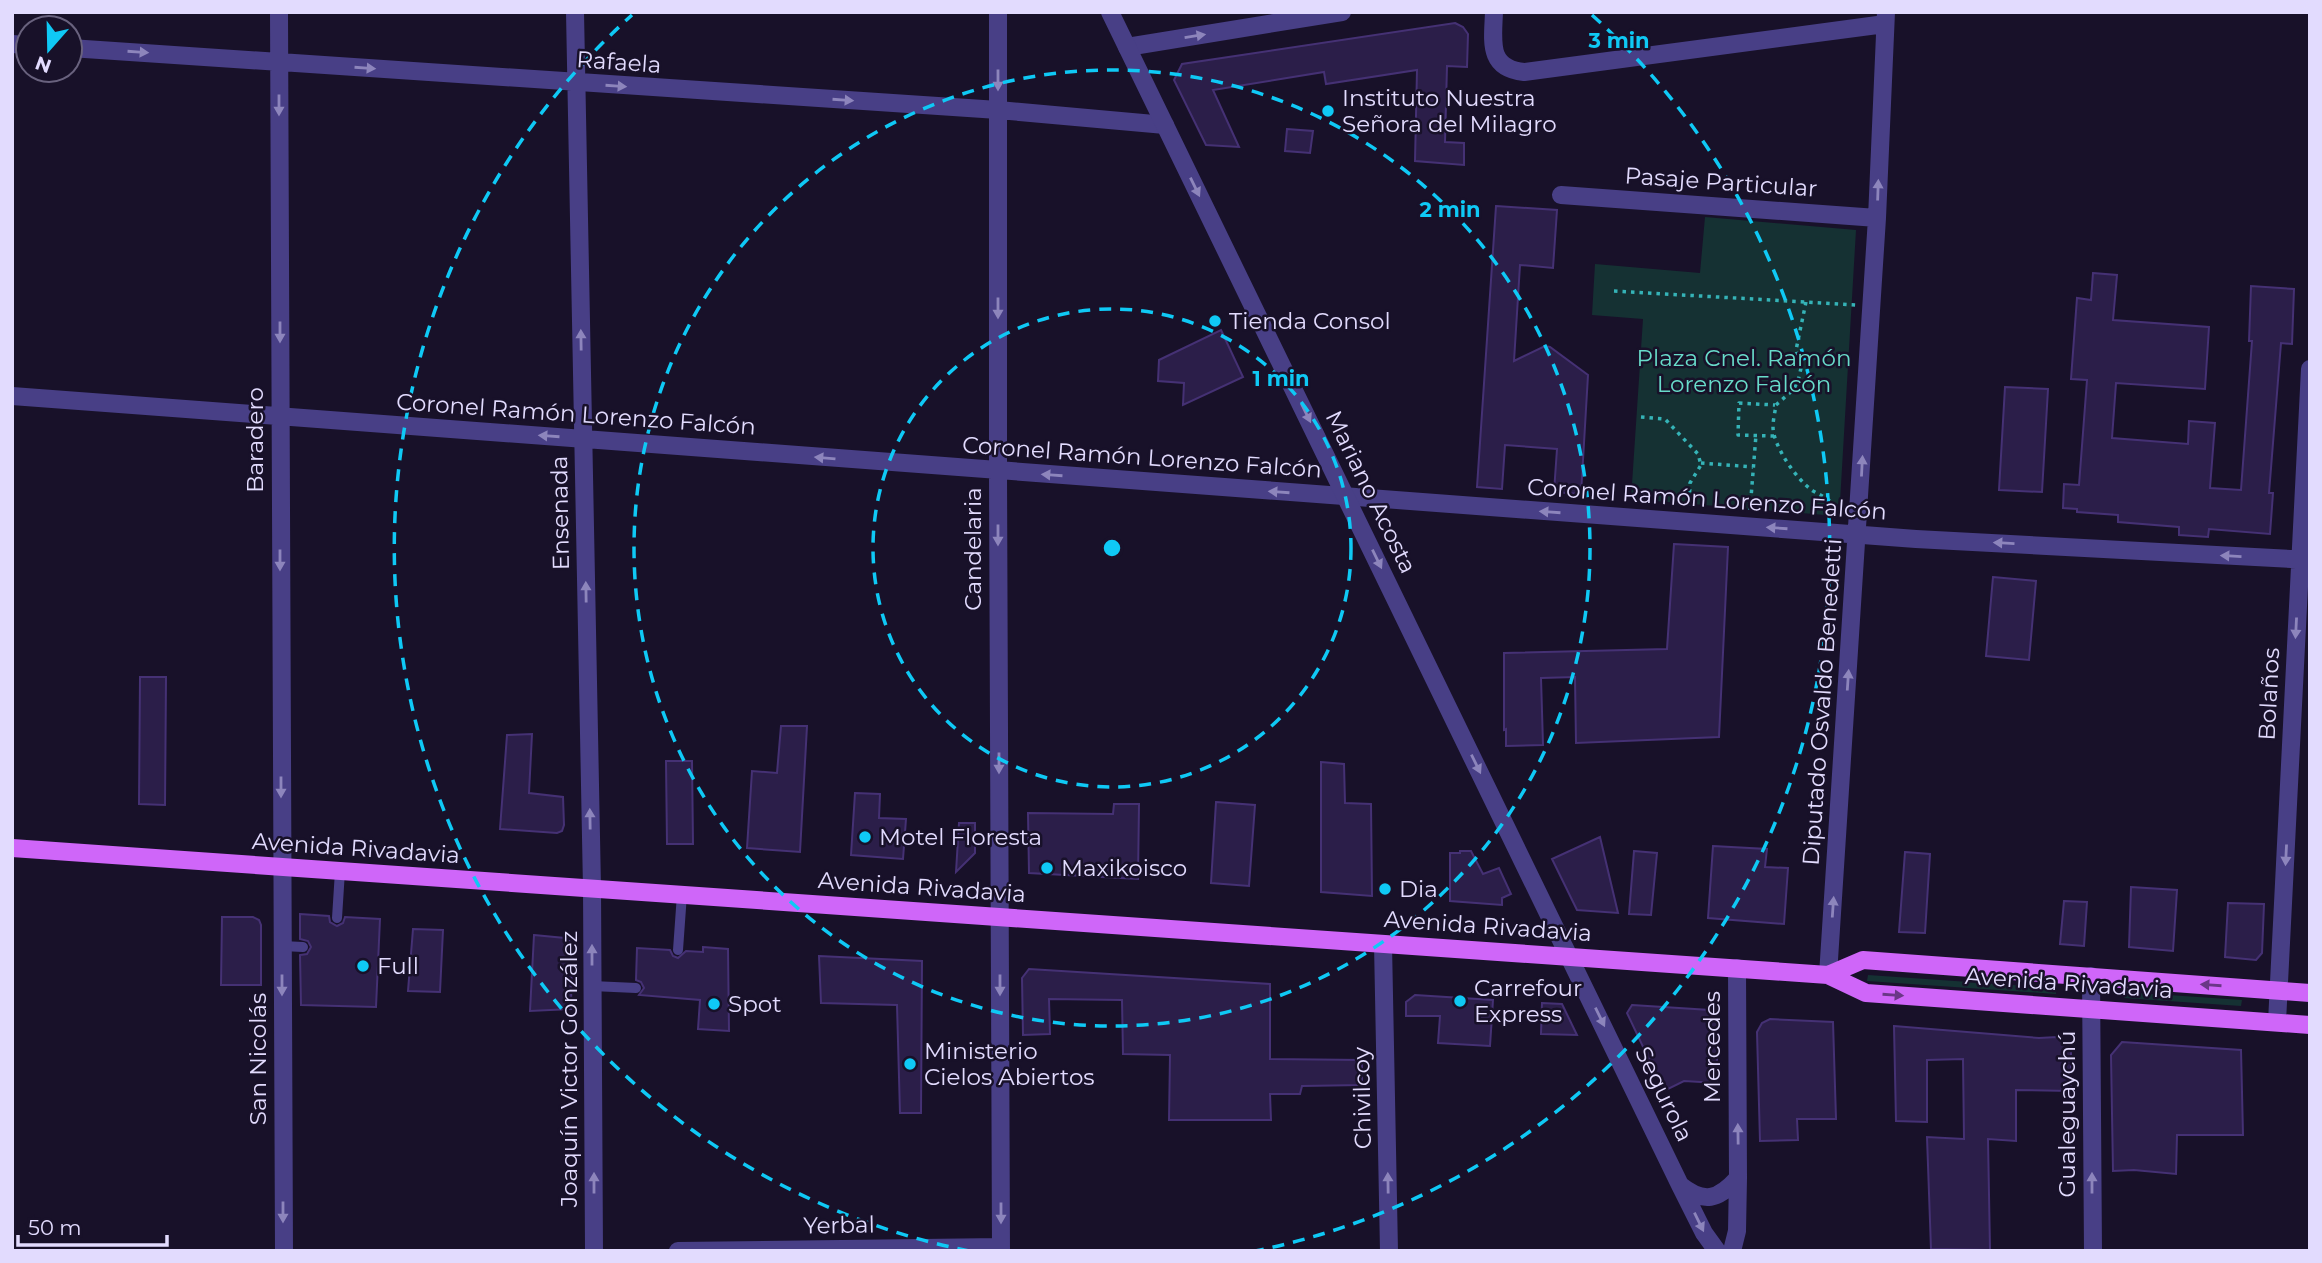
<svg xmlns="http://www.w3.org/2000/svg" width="2322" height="1263" font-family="Montserrat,sans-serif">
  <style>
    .green { fill: #153133 }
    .building { fill: #2b1e49; stroke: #453174; stroke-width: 2 }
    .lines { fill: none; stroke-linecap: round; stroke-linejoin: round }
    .path { stroke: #35b3b7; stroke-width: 3.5; stroke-dasharray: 3.5 5; stroke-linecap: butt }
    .service { stroke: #483f86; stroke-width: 10 }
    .minor { stroke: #483f86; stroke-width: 18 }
    .tertiary { stroke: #483f86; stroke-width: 18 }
    .primary { stroke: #cf66f9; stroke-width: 18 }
    .oneway { fill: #8d85bc }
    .oneway2 { fill: #6a3787 }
    .ring { fill: none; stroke: #0fc9f5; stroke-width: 3.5; stroke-dasharray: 12 9 }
    .poi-dot { fill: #0fc9f5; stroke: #181129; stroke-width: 2.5 }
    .labels { text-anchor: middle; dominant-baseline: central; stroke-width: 5; stroke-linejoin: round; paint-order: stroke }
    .street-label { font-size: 23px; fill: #e2dbfe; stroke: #181129 }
    .poi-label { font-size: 23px; fill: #e2dbfe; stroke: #181129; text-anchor: start }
    .park-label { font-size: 23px; fill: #68dcca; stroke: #181129 }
    .centre { fill: #0fc9f5; stroke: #181129; stroke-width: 3.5 }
    .ring-label { font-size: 21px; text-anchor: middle; font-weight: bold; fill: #0fc9f5; stroke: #181129; stroke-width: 5; stroke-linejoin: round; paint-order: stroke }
  </style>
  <rect width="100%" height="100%" fill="#181129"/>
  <path class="green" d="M 1705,217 L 1856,230 L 1840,502 L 1825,515 L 1631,499 L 1643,319 L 1592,315 L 1595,264 L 1700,273 Z
    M 1868,975 L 2056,988 L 2056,994 L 1867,981 Z
    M 2124,992 L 2242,1000 L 2241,1006 L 2124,998 Z"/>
  <path class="building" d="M 1455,23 L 1463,27 L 1468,34 L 1467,67 L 1447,66 L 1445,142 L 1464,143 L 1464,165 L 1415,161 L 1417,70 L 1326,84 L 1324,72 L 1213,90 L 1239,147 L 1206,145 L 1174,80 L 1182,64 Z
    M 1287,129 L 1313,131 L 1310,153 L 1285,151 Z
    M 1496,206 L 1557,210 L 1553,268 L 1520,265 L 1514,361 L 1545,346 L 1550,347 L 1588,375 L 1581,494 L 1554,492 L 1557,449 L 1505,445 L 1502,489 L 1477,487 Z
    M 2093,273 L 2117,275 L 2113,320 L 2209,327 L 2205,389 L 2116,383 L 2112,438 L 2188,444 L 2189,421 L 2215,423 L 2210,488 L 2241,490 L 2252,341 L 2249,341 L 2251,286 L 2294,289 L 2292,344 L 2281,343 L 2269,493 L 2273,493 L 2270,534 L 2209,529 L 2208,537 L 2179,535 L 2179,527 L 2118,522 L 2118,515 L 2077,512 L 2077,509 L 2063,508 L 2064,484 L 2079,485 L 2087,380 L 2071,379 L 2077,298 L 2091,300 Z
    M 1221,330 L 1243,377 L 1183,405 L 1184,383 L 1158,381 L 1159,360 Z
    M 2005,387 L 2048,389 L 2042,492 L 1999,490 Z
    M 1674,544 L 1728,547 L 1719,737 L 1576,743 L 1575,677 L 1541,678 L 1543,745 L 1506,746 L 1506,729 L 1504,730 L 1504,653 L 1667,649 Z
    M 1993,577 L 2036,581 L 2029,660 L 1986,656 Z
    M 140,677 L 166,677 L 165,805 L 139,804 Z
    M 781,726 L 807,726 L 800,852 L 747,848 L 752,771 L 777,773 Z
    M 532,734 L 529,793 L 563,797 L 564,825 L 562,831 L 557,833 L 500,829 L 507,735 Z
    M 666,761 L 692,761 L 693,844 L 667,844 Z
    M 1321,762 L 1344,764 L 1345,803 L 1371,804 L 1372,896 L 1321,892 Z
    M 855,793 L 880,794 L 879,818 L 906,819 L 903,859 L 851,855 Z
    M 1216,802 L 1255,805 L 1249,886 L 1211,883 Z
    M 1114,804 L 1139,804 L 1138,879 L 1029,873 L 1028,813 L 1113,814 Z
    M 959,823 L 975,823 L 975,853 L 956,872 Z
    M 1600,837 L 1618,913 L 1577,910 L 1552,859 Z
    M 1713,846 L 1767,849 L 1765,867 L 1788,868 L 1784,924 L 1708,918 Z
    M 1460,851 L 1471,851 L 1483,874 L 1499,868 L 1511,894 L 1502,898 L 1502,905 L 1450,901 L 1450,853 L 1460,853 Z
    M 1634,851 L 1657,853 L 1651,915 L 1629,914 Z
    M 1905,852 L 1930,854 L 1925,933 L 1899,932 Z
    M 2131,887 L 2177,890 L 2173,951 L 2129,947 Z
    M 2064,901 L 2087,902 L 2084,946 L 2060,944 Z
    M 2228,903 L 2264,904 L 2262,953 L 2256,960 L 2225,957 Z
    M 300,914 L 329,916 L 330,922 L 337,926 L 343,923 L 345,917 L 380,919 L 376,1007 L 301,1005 L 300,955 L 307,954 L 311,947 L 308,941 L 300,939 Z
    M 222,917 L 253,917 L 259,920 L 261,925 L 261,985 L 221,985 Z
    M 413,929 L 443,930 L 440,992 L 408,991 Z
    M 534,935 L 565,938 L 572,943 L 571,1009 L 530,1011 Z
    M 703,947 L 728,949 L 729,1031 L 698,1029 L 700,1000 L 639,995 L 644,988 L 641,982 L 636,980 L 637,948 L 670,950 L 673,956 L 678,958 L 686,951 L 703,952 Z
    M 819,956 L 922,961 L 921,1113 L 900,1113 L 897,1005 L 821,1003 Z
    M 1029,969 L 1270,984 L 1270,1059 L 1362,1060 L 1362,1085 L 1302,1086 L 1300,1094 L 1270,1094 L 1271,1120 L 1169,1120 L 1170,1055 L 1123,1054 L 1122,1000 L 1049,999 L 1050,1034 L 1023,1035 L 1022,978 Z
    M 1415,995 L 1493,1000 L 1490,1046 L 1438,1043 L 1440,1016 L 1406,1016 L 1406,1002 Z
    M 1542,1003 L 1562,1004 L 1577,1035 L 1541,1034 Z
    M 1632,1005 L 1710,1010 L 1717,1018 L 1717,1083 L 1684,1081 L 1664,1091 L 1627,1013 Z
    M 1770,1019 L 1833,1022 L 1836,1119 L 1797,1119 L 1798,1140 L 1760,1141 L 1757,1032 L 1762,1023 Z
    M 1894,1026 L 2039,1038 L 2057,1037 L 2071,1051 L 2071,1091 L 2016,1090 L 2016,1141 L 1988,1139 L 1990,1250 L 1931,1249 L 1927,1137 L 1964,1139 L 1963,1059 L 1927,1060 L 1927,1122 L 1896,1121 Z
    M 2122,1042 L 2241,1050 L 2243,1135 L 2177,1135 L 2176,1174 L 2134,1170 L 2113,1171 L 2111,1055 Z"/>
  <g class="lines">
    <path class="path" d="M 1614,291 L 1856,305
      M 1806,302 L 1796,350 L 1801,368 L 1799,377 L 1794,389 L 1776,405 C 1775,412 1773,420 1773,427 C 1773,446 1797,480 1813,491 C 1824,497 1831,500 1839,510
      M 1641,417 L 1665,419 L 1698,454 L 1701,465 L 1690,483 L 1689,506
      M 1774,436 L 1738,435 L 1739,403 L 1775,405
      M 1701,463 L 1753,467
      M 1750,510 L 1756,435"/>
    <path class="service" d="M 337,918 L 340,871
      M 282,946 L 303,947
      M 678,950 L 682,894
      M 592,986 L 636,988"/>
    <path class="minor" d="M 279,12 L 284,1251
      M 575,12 L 592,888 L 594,1251
      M 998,12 L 998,471 L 1001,1251
      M 1494,12 C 1493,41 1487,68 1524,72 L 1885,24
      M 12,44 L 28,45
      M 1127,47 L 1342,12
      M 70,48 L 998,110 L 1165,125
      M 1561,195 L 1877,218
      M 12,396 L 1916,539 L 2310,560
      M 1383,944 L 1389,1251
      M 1828,975 L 1877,218 L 1886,12
      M 2091,976 L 2093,1251
      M 2277,1022 L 2310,369
      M 678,1251 L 1001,1247"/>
    <path class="tertiary" d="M 1110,12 L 1680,1185 L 1704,1233 L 1717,1251
      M 1680,1185 C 1704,1204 1718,1200 1738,1178
      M 1732,1251 L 1737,1231 L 1738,1178 L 1737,968"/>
    <path class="primary" d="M 12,848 L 1828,975 L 1866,993 L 2310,1025
      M 1828,975 L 1863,960 L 2310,993"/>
  </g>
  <defs><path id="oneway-solid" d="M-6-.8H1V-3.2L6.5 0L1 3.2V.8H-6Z" transform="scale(1.75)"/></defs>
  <g class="oneway">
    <use href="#oneway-solid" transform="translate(1195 36) rotate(-9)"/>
    <use href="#oneway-solid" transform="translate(138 52) rotate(4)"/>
    <use href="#oneway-solid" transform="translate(365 68) rotate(4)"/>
    <use href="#oneway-solid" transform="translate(998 80) rotate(90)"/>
    <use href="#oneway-solid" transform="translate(616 86) rotate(4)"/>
    <use href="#oneway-solid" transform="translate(843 100) rotate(4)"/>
    <use href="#oneway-solid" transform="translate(279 105) rotate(90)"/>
    <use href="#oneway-solid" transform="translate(1195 187) rotate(64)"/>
    <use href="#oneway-solid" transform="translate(1878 190) rotate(-88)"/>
    <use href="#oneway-solid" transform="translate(998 308) rotate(90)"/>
    <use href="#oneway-solid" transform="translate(280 332) rotate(90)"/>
    <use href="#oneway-solid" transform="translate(581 340) rotate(-91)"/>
    <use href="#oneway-solid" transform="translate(1306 413) rotate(64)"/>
    <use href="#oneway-solid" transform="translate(549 436) rotate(-176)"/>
    <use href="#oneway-solid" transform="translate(825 458) rotate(-175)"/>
    <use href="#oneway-solid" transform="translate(1862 466) rotate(-87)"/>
    <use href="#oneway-solid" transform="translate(1052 475) rotate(-176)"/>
    <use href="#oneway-solid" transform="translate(1279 492) rotate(-176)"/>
    <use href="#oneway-solid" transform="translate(1550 512) rotate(-176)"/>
    <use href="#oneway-solid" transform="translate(1777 528) rotate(-176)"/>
    <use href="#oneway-solid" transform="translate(998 535) rotate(90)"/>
    <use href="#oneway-solid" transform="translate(2004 543) rotate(-177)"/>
    <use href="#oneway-solid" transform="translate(2231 556) rotate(-177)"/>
    <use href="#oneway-solid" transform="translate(1377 559) rotate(64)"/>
    <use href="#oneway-solid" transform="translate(280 560) rotate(90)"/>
    <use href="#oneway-solid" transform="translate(586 592) rotate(-91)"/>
    <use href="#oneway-solid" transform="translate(2296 628) rotate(93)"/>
    <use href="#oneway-solid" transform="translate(1848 680) rotate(-86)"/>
    <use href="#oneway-solid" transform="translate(999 763) rotate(90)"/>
    <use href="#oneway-solid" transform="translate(1476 764) rotate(64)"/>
    <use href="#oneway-solid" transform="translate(281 787) rotate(90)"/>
    <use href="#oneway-solid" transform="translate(590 819) rotate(-91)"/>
    <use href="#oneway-solid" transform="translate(2286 855) rotate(93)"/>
    <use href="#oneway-solid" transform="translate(1833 907) rotate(-86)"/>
    <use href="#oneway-solid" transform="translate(592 955) rotate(-90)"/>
    <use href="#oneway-solid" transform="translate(282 985) rotate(90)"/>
    <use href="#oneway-solid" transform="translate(1000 985) rotate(90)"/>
    <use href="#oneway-solid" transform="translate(1600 1017) rotate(64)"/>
    <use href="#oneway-solid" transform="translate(1738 1134) rotate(-91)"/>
    <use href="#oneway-solid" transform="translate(594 1183) rotate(-90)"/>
    <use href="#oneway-solid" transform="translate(1388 1183) rotate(-91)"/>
    <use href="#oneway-solid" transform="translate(2092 1183) rotate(-90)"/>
    <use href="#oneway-solid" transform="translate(283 1212) rotate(90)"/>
    <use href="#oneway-solid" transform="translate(1001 1213) rotate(90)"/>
    <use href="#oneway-solid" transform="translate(1699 1222) rotate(64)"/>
  </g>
  <g class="oneway2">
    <use href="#oneway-solid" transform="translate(2211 985) rotate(-176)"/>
    <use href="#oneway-solid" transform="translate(1893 995) rotate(4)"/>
  </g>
  <g class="ring">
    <circle cx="1112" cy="548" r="239"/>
    <circle cx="1112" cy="548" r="478"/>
    <path d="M969 1251A717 717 0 0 1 632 15M1592 15A717 717 0 0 1 1255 1251"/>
  </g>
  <g class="poi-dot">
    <circle cx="1328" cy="111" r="7"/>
    <circle cx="1215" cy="321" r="7"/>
    <circle cx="865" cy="837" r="7"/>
    <circle cx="1047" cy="868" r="7"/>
    <circle cx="1385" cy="889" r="7"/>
    <circle cx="363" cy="966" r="7"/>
    <circle cx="1460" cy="1001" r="7"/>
    <circle cx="714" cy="1004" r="7"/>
    <circle cx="910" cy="1064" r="7"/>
  </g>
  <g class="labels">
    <g class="street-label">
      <text transform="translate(619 62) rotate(4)">Rafaela</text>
      <text transform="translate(1721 182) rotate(4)">Pasaje Particular</text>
      <text transform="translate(576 414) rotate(4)">Coronel Ramón Lorenzo Falcón</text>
      <text transform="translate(255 440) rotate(-90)">Baradero</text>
      <text transform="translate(1142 457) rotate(4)">Coronel Ramón Lorenzo Falcón</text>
      <text transform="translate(1371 492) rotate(64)">Mariano Acosta</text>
      <text transform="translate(1707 499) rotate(4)">Coronel Ramón Lorenzo Falcón</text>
      <text transform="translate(560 513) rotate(-91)">Ensenada</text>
      <text transform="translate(973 549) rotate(-90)">Candelaria</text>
      <text transform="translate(2269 694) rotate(-87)">Bolaños</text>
      <text transform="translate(1822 702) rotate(-86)">Diputado Osvaldo Benedetti</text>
      <text transform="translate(356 848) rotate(4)">Avenida Rivadavia</text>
      <text transform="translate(922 887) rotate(4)">Avenida Rivadavia</text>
      <text transform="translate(1488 926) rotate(4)">Avenida Rivadavia</text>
      <text transform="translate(2069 983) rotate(4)">Avenida Rivadavia</text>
      <text transform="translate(1712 1047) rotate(-90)">Mercedes</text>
      <text transform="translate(258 1059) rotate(-90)">San Nicolás</text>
      <text transform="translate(569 1069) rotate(-90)">Joaquín Victor González</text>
      <text transform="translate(1664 1094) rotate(64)">Segurola</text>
      <text transform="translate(1362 1098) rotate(-91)">Chivilcoy</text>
      <text transform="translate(2067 1114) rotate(-90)">Gualeguaychú</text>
      <text transform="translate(839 1225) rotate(-1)">Yerbal</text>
    </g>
    <g class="poi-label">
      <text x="1342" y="98">Instituto Nuestra<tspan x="1342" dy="26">Señora del Milagro</tspan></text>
      <text x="1229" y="321">Tienda Consol</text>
      <text x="879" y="837">Motel Floresta</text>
      <text x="1061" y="868">Maxikoisco</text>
      <text x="1399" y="889">Dia</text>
      <text x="377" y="966">Full</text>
      <text x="1474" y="988">Carrefour<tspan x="1474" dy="26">Express</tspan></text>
      <text x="728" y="1004">Spot</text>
      <text x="924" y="1051">Ministerio<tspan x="924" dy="26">Cielos Abiertos</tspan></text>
    </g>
    <g class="park-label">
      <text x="1744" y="358">Plaza Cnel. Ramón<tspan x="1744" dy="26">Lorenzo Falcón</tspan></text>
    </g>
  </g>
  <circle cx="1112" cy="548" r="10" class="centre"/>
  <g class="ring-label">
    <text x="1619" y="48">3 min</text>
    <text x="1450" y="217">2 min</text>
    <text x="1281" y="386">1 min</text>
  </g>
  <rect width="2322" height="1263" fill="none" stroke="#e2dbfe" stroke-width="28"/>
  <g transform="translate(49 49) rotate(200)"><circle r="33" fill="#181129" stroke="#69627e" stroke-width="2"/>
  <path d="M0-5L12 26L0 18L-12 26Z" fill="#0fc9f5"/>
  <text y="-10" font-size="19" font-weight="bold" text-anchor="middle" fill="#e2dbfe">N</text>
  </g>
  <path d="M18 1235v10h149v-10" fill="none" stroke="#e2dbfe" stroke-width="3.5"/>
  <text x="28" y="1235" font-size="21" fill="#e2dbfe" stroke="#181129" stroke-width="5" paint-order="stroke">50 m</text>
</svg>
